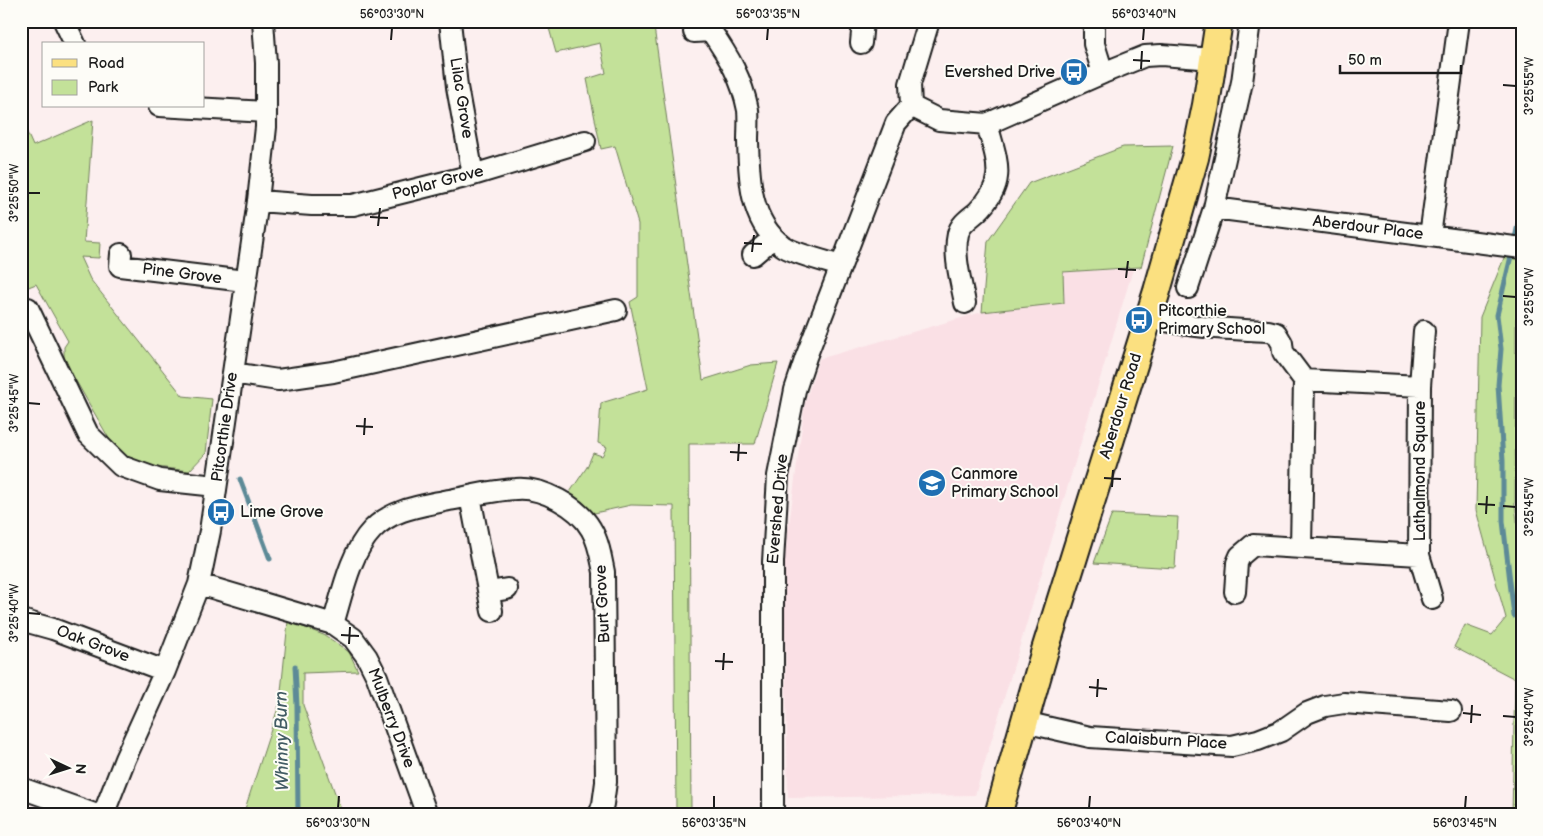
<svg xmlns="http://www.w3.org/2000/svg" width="1543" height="836" font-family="'Balsamiq Sans',sans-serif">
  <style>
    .built { fill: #fae0e5 }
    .green { fill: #c3e199; stroke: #707e5a }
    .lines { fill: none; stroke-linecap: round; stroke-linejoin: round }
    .stream { stroke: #5d8a97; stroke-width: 5 }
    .minor-casing { stroke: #1c1c1c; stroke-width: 24 }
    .major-casing { stroke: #1c1c1c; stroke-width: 30 }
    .minor { stroke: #fdfcf7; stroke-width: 20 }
    .major { stroke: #fbe080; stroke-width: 26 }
    .ticks { fill: none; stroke: #1c1c1c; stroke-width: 2 }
    .labels { text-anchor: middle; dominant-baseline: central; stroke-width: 4; stroke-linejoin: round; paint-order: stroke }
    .poi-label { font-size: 16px; fill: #1c1c1c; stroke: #fdfcf7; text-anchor: start }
    .street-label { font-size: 16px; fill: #1c1c1c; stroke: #fdfcf7 }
    .water-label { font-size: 18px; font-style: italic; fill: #425c64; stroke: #fdfcf7 }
    .neatline { fill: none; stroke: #1c1c1c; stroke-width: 2 }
    .ticks-label { font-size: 12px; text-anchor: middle; fill: #1c1c1c }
  </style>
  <rect width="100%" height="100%" fill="#fcefef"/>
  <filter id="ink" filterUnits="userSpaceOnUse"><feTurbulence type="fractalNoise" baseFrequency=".02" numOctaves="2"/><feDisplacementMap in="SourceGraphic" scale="10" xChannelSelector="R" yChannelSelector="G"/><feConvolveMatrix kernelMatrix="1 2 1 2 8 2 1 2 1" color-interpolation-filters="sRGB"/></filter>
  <g filter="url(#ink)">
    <path class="built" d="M 1133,269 L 975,795 L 788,798 L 784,564 L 805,403 L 819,359 L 982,312 L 1064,303 L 1063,272 Z"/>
    <path class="green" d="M 547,21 L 675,21 L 654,27 L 703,380 L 751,365 L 778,363 L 755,444 L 689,444 L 691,815 L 676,815 L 674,506 L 631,505 L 590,514 L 568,495 L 587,467 L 593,453 L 602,456 L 607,447 L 598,443 L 601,403 L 648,389 L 630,302 L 638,297 L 638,224 L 615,146 L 601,149 L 587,79 L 606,73 L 600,43 L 556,53 Z
      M 21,119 L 33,146 L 93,120 L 84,242 L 100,243 L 99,258 L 80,257 L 90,279 L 183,396 L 212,399 L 206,453 L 189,471 L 149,466 L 130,459 L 115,449 L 64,360 L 64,347 L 68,341 L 36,284 L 21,290 Z
      M 1173,146 L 1141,267 L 1063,272 L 1064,303 L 982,312 L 988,241 L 1029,183 L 1123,147 Z
      M 1506,253 L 1522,255 L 1522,286 L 1516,319 L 1515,504 L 1522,564 L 1522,815 L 1512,815 L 1515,679 L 1454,647 L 1465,625 L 1492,635 L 1506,618 L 1476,510 L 1480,317 Z
      M 1112,514 L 1178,517 L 1175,568 L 1094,563 Z
      M 288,621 L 326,636 L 349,652 L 358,671 L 303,673 L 303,705 L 343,815 L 243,815 L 280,702 Z"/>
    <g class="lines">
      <path class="stream" d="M 1514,243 L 1522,206
        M 1512,252 L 1497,315 L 1501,349 L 1498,385 L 1503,461 L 1503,521 L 1514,616
        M 240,479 L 270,559
        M 295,666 L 297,706 L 298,815"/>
      <defs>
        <path id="minor" d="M 64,21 L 75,44
          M 450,21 L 457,87 L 473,175
          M 1094,21 L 1094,44 L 1103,73
          M 694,32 L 711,31 C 729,57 742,79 748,110 C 749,120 748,131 748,141 C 749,179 750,222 783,246 C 792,253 828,262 841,266
          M 861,43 L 863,21
          M 159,106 L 266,112
          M 911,106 L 939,120 L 987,124 L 1103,73 L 1145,56 L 1161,55 L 1214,59
          M 258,201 L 312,205 L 353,205 L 473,175 L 585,141
          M 1214,208 L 1522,248
          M 1430,236 L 1459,21
          M 121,254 L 120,266 L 245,281
          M 753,255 L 773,238
          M 1188,288 L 1214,208 L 1242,82 L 1250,21
          M 965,303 C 961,281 953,256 958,234 C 960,224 970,218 977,212 C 1008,182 997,161 987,124
          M 28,308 L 88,434 L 121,466 L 160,480 L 216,486
          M 1149,317 C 1188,328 1228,329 1268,331 L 1276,333 L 1282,343 L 1283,352 L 1304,380 L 1301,548
          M 233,373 L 278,380 L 333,372 L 616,310
          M 1304,380 L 1420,386
          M 470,496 L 492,611
          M 1419,555 L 1420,386 L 1424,331
          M 199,584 L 333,624 L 353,638 L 367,657 L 377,677 L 427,815
          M 489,592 L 507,589
          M 1235,592 L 1237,563 L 1240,556 L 1253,545 L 1419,555 L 1432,599
          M 21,620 L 53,629 L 165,671
          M 333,624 C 342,595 350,553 372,530 C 392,509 421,506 449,500 C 471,496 494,490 516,489 C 542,487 578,506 591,529 C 599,542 601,558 604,572 L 606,782 L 603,804 L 599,815
          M 1024,722 L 1090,737 L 1232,746 L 1258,740 L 1281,731 L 1307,713 L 1325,706 L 1344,703 L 1451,711
          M 21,788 L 97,815
          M 103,815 L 125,759 L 165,671 L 199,584 L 210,531 L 258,201 L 266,127 L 266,63 L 263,21
          M 773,815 L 773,562 L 778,476 L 795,390 L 806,357 L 896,123 L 911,106 L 910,84 L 929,21"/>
        <path id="major" d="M 998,815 L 1045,650 L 1157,291 L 1195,158 L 1206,105 L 1219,21"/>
      </defs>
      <use href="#minor" class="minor-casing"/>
      <use href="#major" class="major-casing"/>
      <use href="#minor" class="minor"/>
      <use href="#major" class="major"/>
    </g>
  </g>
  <path class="ticks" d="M 391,40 L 392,28M 767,40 L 768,28M 1143,40 L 1144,28M 1133,60 L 1150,61M 1141,69 L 1142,51M 1503,85 L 1516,86M 28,193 L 40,193M 370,217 L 388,218M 378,226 L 380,208M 744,243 L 762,244M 752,252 L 754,235M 1118,269 L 1136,270M 1126,278 L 1128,261M 1503,296 L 1516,297M 28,403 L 40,404M 356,426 L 373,427M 364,435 L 365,418M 730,452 L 747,453M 738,461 L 739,444M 1104,478 L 1121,479M 1112,487 L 1113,470M 1478,504 L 1495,505M 1503,506 L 1516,507M 1486,514 L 1487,496M 28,613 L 40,614M 341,635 L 359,636M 349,644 L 350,627M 715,661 L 733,662M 723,670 L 724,653M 1089,687 L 1107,689M 1097,697 L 1098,679M 1463,713 L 1481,715M 1503,716 L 1516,717M 1471,723 L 1472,705M 338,808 L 339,796M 714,808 L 714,796M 1089,808 L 1090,796M 1465,808 L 1466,796"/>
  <defs>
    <symbol id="bus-disc" viewBox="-11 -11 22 22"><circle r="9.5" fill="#1f6fb2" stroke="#fdfcf7"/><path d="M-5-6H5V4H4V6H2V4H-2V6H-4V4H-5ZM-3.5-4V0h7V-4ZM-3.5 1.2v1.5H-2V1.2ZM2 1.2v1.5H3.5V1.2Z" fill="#fff"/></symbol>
    <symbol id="school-disc" viewBox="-11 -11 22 22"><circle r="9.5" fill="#1f6fb2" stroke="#fdfcf7"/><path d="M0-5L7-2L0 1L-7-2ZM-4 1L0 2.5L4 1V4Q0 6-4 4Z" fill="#fff"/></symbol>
  </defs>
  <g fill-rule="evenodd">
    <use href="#bus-disc" x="1058" y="56" width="32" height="32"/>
    <use href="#bus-disc" x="1123" y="304" width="32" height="32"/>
    <use href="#school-disc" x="916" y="467" width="32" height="32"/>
    <use href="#bus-disc" x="205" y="496" width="32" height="32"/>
  </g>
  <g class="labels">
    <g class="poi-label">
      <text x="1055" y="72" text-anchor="end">Evershed Drive</text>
      <text x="1158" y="311">Pitcorthie<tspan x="1158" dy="18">Primary School</tspan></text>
      <text x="951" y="474">Canmore<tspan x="951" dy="18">Primary School</tspan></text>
      <text x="240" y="512">Lime Grove</text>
    </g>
    <g class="street-label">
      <text transform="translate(461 98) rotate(81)">Lilac Grove</text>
      <text transform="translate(438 183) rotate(-15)">Poplar Grove</text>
      <text transform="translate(1368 228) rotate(7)">Aberdour Place</text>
      <text transform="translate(182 274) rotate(7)">Pine Grove</text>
      <text transform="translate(1121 406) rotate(-73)">Aberdour Road</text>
      <text transform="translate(225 427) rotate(-82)">Pitcorthie Drive</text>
      <text transform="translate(1420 471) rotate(-90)">Lathalmond Square</text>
      <text transform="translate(778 509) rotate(-85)">Evershed Drive</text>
      <text transform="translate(603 604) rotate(-93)">Burt Grove</text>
      <text transform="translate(93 644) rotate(21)">Oak Grove</text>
      <text transform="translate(391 718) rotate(69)">Mulberry Drive</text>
      <text transform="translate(1166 741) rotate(3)">Calaisburn Place</text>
    </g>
    <g class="water-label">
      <text transform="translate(282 741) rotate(-91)">Whinny Burn</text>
    </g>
  </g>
  <rect width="1543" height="836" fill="none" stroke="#fdfcf7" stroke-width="55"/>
  <rect x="42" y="42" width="162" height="65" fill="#fdfcf7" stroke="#a3a29f"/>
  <rect x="52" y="59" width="25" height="8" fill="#fbe080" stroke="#a3a29f"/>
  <text x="88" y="68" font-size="15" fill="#1c1c1c">Road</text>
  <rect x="52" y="80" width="25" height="15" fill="#c3e199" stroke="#a3a29f"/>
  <text x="88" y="92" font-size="15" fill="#1c1c1c">Park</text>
  <g transform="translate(68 768) rotate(94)" stroke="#fdfcf7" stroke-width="4" paint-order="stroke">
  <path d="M0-4L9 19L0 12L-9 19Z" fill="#1c1c1c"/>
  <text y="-8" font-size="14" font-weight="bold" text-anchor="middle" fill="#1c1c1c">N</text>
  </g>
  <path d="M1340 65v8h121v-8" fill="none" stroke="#1c1c1c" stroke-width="2.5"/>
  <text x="1348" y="65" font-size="15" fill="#1c1c1c" stroke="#fdfcf7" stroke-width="4" paint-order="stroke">50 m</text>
  <rect x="28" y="28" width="1488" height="780" class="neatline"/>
  <g class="ticks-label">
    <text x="392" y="18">56°03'30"N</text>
    <text x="768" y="18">56°03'35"N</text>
    <text x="1144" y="18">56°03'40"N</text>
    <text transform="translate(1529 86) rotate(-90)" y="4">3°25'55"W</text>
    <text transform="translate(14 193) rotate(-90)" y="4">3°25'50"W</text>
    <text transform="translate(1529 297) rotate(-90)" y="4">3°25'50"W</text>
    <text transform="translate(14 403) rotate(-90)" y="4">3°25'45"W</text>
    <text transform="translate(1529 507) rotate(-90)" y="4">3°25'45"W</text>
    <text transform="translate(14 613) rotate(-90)" y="4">3°25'40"W</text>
    <text transform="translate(1529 717) rotate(-90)" y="4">3°25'40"W</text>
    <text x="338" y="827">56°03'30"N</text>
    <text x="714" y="827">56°03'35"N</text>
    <text x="1089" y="827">56°03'40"N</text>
    <text x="1465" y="827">56°03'45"N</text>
  </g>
</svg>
